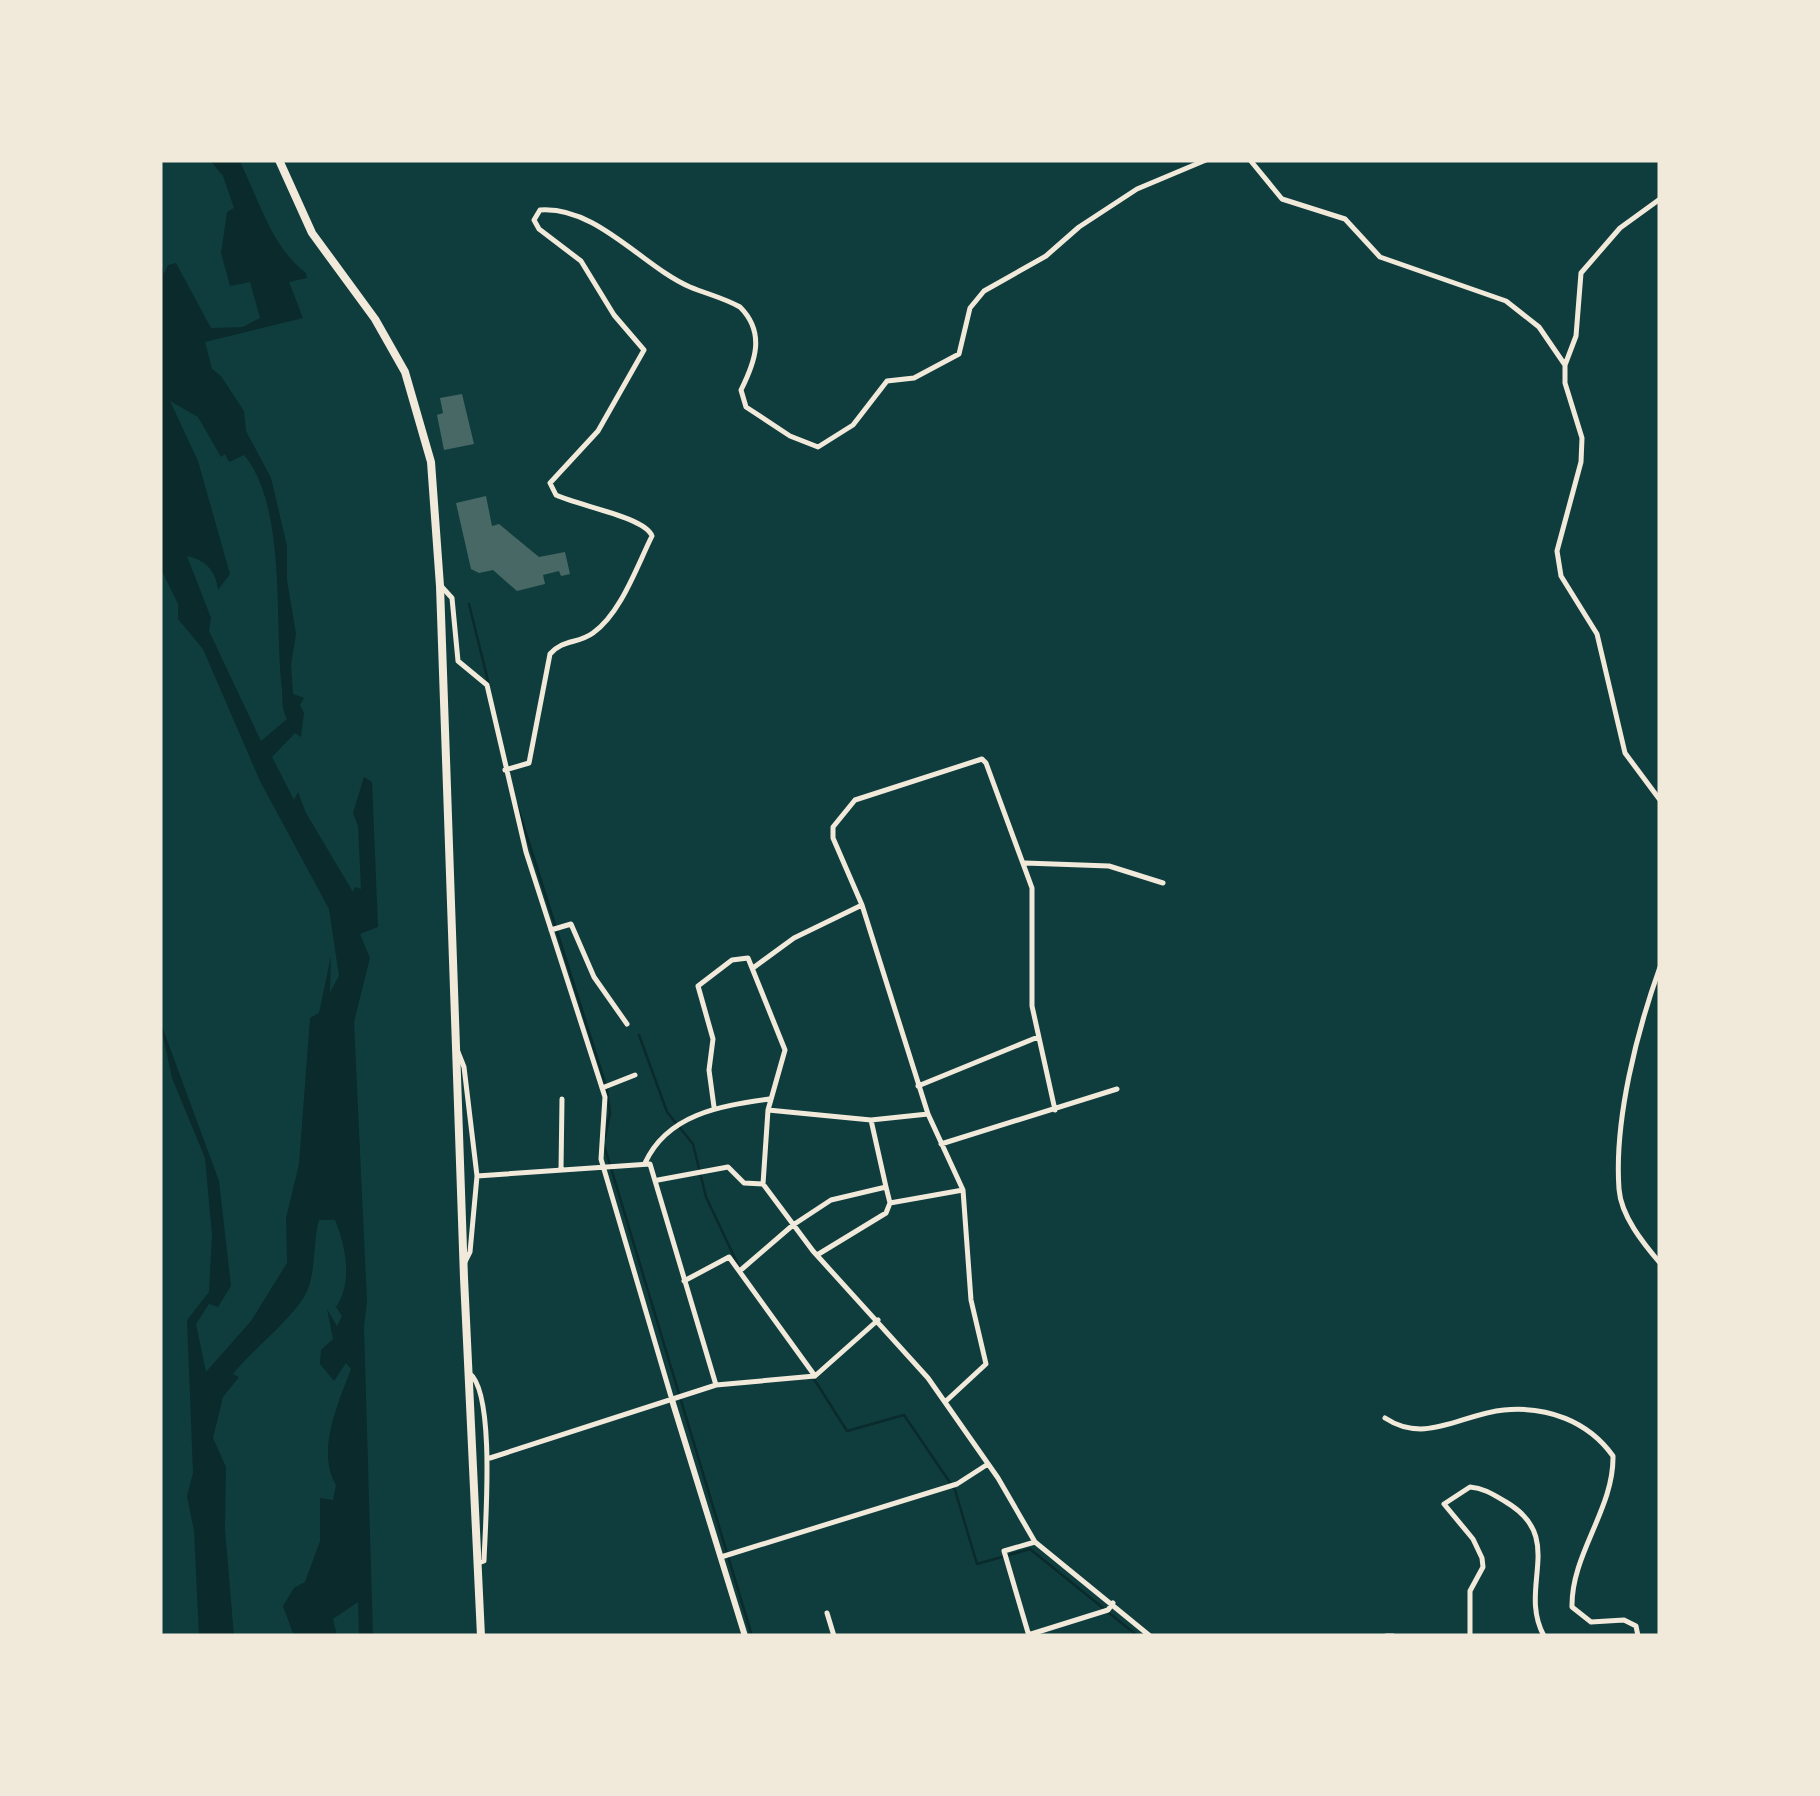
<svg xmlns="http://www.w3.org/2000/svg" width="1820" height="1796" font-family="Quicksand,sans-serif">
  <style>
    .water { fill: #0a2a2b; fill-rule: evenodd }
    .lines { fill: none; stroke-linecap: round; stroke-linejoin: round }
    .stream { stroke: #0a2a2b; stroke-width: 2.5 }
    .building { fill: #486865 }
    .minor { stroke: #f1e9da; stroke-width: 5 }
    .tertiary { stroke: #f1e9da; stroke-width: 6 }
    .trunk { stroke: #f1e9da; stroke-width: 8 }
  </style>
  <rect width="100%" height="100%" fill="#0f3d3e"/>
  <path class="water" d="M 210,160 L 239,160 C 259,199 271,247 306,273 L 307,278 L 289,282 L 303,318 L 205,342 L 212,369 L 221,376 L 244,411 L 246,431 L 271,478 L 287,546 L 287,580 L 296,634 L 291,665 L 293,694 L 304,698 L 300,705 L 304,713 L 301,737 L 295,733 L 272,757 L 294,800 L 298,792 L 306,813 L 353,892 L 355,887 L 361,889 L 358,826 L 353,813 L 364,777 L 372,782 L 378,927 L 360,934 L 370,958 L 354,1022 L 367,1302 L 364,1326 L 373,1636 L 359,1636 L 358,1602 L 333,1619 L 337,1636 L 294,1636 L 283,1606 L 294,1588 L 305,1582 L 320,1541 L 320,1498 L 333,1500 L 336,1485 C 316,1451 338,1404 351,1369 L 346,1363 L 334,1381 L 320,1364 L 321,1350 L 333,1339 L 327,1309 L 337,1326 L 342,1316 L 336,1307 C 353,1282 346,1247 335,1220 L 319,1220 C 313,1241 316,1271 307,1291 C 297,1315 251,1351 233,1374 L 239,1377 L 223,1397 L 213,1438 L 226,1467 L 225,1530 L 234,1636 L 199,1636 L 194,1531 L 187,1496 L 193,1473 L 187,1320 L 209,1292 L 212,1235 L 205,1158 L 172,1078 L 160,1021 L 219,1181 L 231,1286 L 218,1307 L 209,1304 L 196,1324 L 206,1372 L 251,1321 L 287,1263 L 286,1218 L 299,1164 L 310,1018 L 319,1013 L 331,956 L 330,992 L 339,976 L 329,909 L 260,781 L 203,649 L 178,619 L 178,604 L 160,567 L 160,257 L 164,274 L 168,265 L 176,263 L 211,328 L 243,327 L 260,318 L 250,282 L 230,286 L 221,253 L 227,212 L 234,208 L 223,176 ZM 170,401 L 198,417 L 221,457 L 225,454 L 229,462 L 244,455 C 287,506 274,623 282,690 C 283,703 281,707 287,719 L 261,741 L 209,631 L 211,618 L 187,556 C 205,560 216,570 218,590 L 230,574 L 198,461 Z"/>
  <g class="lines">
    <path class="stream" d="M 469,604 L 489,685
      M 517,805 L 607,1089 L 610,1113 L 605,1137
      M 639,1035 L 667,1112 L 693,1144 L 706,1197 L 740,1269
      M 604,1145 L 752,1636
      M 814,1379 L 847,1431 L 904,1415 L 955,1490 L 977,1564 L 1030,1549 L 1103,1608
      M 1109,1613 L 1138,1636"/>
  </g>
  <path class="building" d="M 462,394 L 474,444 L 444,450 L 437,415 L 443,413 L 440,398 Z
    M 486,496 L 492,526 L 499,524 L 539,557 L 565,552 L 570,574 L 561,576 L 559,571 L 543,575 L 545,584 L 517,591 L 493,570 L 479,573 L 471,569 L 456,503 Z"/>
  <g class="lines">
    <path class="minor" d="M 1250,160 L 1282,199 L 1345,219 L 1380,257 L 1506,301 L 1539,327 L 1565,365
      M 1660,199 L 1620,228 L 1581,273 L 1576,336 L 1565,365 L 1565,383 L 1582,438 L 1581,462 L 1557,551 L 1561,576 L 1597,634 L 1625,753 L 1660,800
      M 441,586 L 452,598 L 458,661 L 487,685 L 526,852 L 605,1097 L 601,1159 L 672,1400
      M 505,770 L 529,763 L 550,654 C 563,639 578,644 593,633 C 621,613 637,566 652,536 C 645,517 579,506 556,495 L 550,483 L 598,431 L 644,350 L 614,315 L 581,261 L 539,229 L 534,220 L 540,210 C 597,206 643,267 690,287 C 707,294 724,298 740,307 C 766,333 755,362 741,390 L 746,407 L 790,436 L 818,447 L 853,425 L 887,381 L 914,378 L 959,354 L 970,308 L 984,291 L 1046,256 L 1079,227 L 1137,189 L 1206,160
      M 1025,863 L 1109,866 L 1163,883
      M 551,930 L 571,924 L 594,977 L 627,1024
      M 1660,967 C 1637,1031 1614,1120 1619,1189 C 1621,1216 1643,1243 1660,1263
      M 753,968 L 794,938 L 862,905
      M 458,1052 L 464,1067 L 477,1176 L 470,1252 L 465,1262
      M 918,1086 L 1038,1037
      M 602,1088 L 635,1075
      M 714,1107 L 709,1070 L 713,1039 L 698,986 L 732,960 L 748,958 L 785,1050 L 768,1110 L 763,1184
      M 768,1110 L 871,1120
      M 941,1144 L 1117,1089
      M 645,1163 C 668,1113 722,1106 769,1099
      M 561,1170 L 562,1099
      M 477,1176 L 650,1164 L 716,1385
      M 658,1180 L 728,1167 L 744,1183 L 763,1184 L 813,1251 L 928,1378 L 998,1478 L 1035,1542 L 1150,1636
      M 886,1187 L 890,1203 L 963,1190
      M 817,1255 L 886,1213 L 890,1203
      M 742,1269 L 793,1225 L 831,1200 L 886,1187 L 871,1120 L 928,1114
      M 684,1281 L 729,1257 L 815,1376
      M 469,1373 C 496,1392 485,1527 484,1561 L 478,1563
      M 945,1402 L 986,1364 L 971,1300 L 963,1190 L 928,1114 L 862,905 L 833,838 L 833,827 L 855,800 L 982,759 L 986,763 L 1032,888 L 1032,1006 L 1055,1110
      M 1385,1418 C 1426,1445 1461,1414 1504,1410 C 1547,1406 1588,1421 1613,1456 C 1614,1509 1571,1554 1572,1607 L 1591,1622 L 1624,1620 L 1636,1626 L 1638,1636
      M 490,1458 L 716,1385 L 815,1376 L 878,1320
      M 721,1557 L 957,1484 L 988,1464
      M 827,1613 L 834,1636
      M 1028,1635 L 1108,1610 L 1113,1603
      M 1029,1636 L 1004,1551 L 1035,1542
      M 1386,1636 L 1393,1636
      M 1470,1636 L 1470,1591 L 1483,1567 L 1482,1558 L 1473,1539 L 1444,1504 L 1470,1487 C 1484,1488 1494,1495 1506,1502 C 1567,1538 1517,1587 1544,1636"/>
    <path class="tertiary" d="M 672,1400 L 745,1636"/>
    <path class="trunk" d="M 279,160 L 312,233 L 375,319 L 405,372 L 431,462 L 440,586 L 464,1278 L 481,1636"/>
  </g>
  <rect width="1820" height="1796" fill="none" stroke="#f1e9da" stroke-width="325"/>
</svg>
